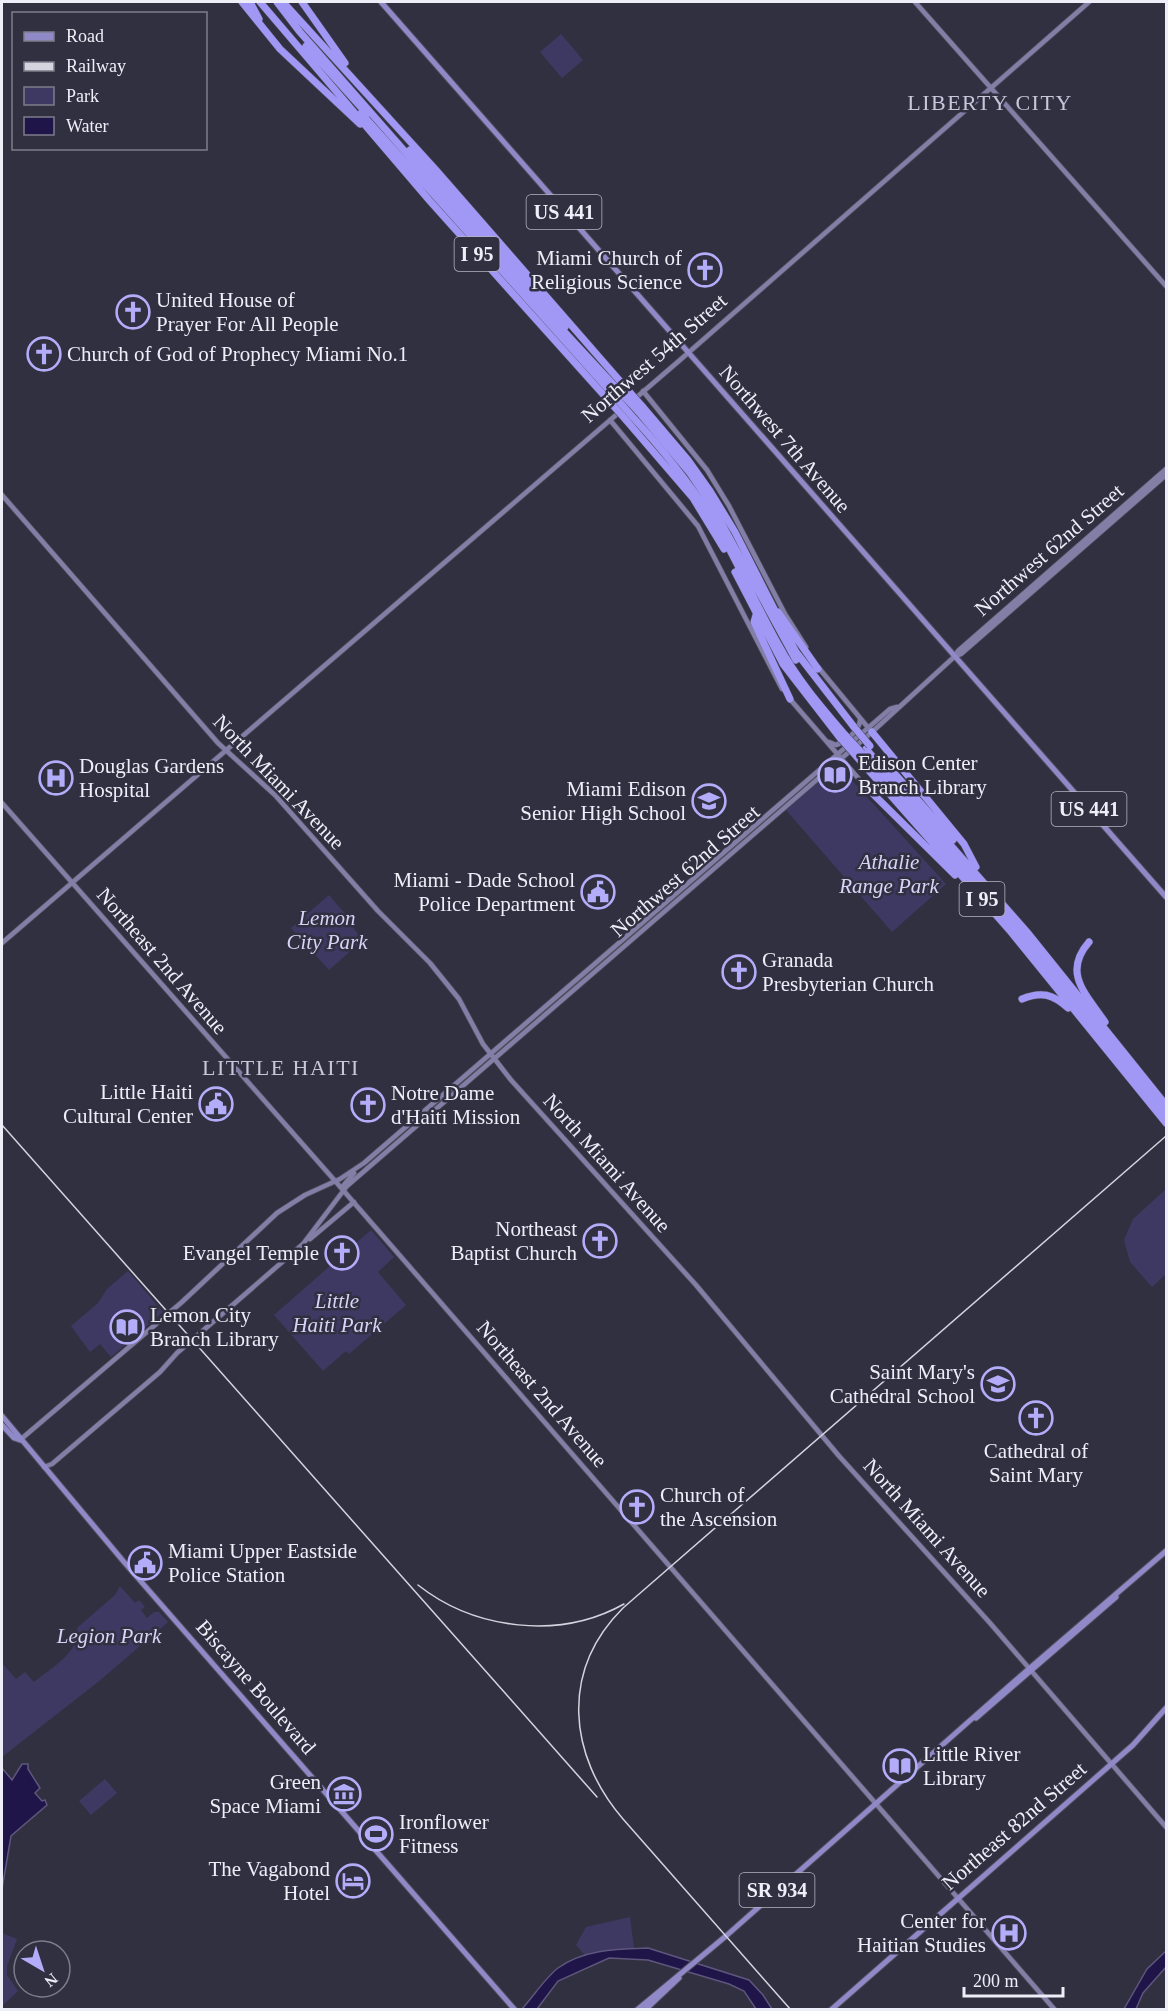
<svg xmlns="http://www.w3.org/2000/svg" width="1168" height="2011" font-family="Georgia,serif">
  <style>
    .green { fill: #3e3962 }
    .water { fill: #201548; stroke: #5e567d; stroke-width: 1.5 }
    .lines { fill: none; stroke-linecap: round; stroke-linejoin: round }
    .secondary-casing { stroke: #4c4b59; stroke-width: 6 }
    .primary-casing { stroke: #4c4b59; stroke-width: 7 }
    .motorway-casing { stroke: #4c4b59; stroke-width: 8 }
    .secondary { stroke: #827ea6; stroke-width: 4.5 }
    .primary { stroke: #8f89c8; stroke-width: 5 }
    .motorway { stroke: #a197f4; stroke-width: 7 }
    .rail { stroke: #d4d4df; stroke-width: 1.5 }
    .motorway-bridge-casing { stroke: #4c4b59; stroke-width: 8; stroke-linecap: butt }
    .motorway-bridge { stroke: #a197f4; stroke-width: 7 }
    .labels { text-anchor: middle; dominant-baseline: central; stroke-width: 5; stroke-linejoin: round; paint-order: stroke }
    .shield { fill: #313041; stroke: #b5b5c1; stroke-width: 1.5 }
    .shield-label { font-size: 20px; font-weight: bold; fill: #eeeef8 }
    .poi-label { font-size: 21px; fill: #eeeef8; stroke: #313041; text-anchor: start }
    .street-label { font-size: 21px; fill: #eeeef8; stroke: #313041 }
    .park-label { font-size: 21px; font-style: italic; fill: #d6d4f7; stroke: #313041 }
    .neighbourhood-label { font-size: 22px; letter-spacing: 1.5px; fill: #c7c6db; stroke: #313041 }
  </style>
  <rect width="100%" height="100%" fill="#313041"/>
  <path class="green" d="M 561,34 L 583,60 L 562,78 L 540,52 Z
    M 838,765 L 946,884 L 892,932 L 786,810 Z
    M 329,895 L 352,922 L 350,924 L 363,940 L 329,970 L 291,928 Z
    M 1166,1189 L 1166,1274 L 1152,1287 L 1130,1262 L 1124,1240 L 1133,1219 Z
    M 371,1230 L 394,1257 L 378,1272 L 406,1305 L 349,1354 L 346,1351 L 323,1371 L 274,1315 Z
    M 128,1271 L 163,1312 L 111,1357 L 100,1344 L 90,1352 L 71,1326 L 98,1303 L 107,1289 Z
    M 120,1586 L 135,1603 L 139,1600 L 145,1607 L 141,1610 L 147,1618 L 154,1612 L 159,1612 L 168,1622 L 98,1682 L 2,1757 L 2,1663 L 16,1679 L 25,1672 L 34,1682 C 51,1668 81,1652 77,1628 L 115,1595 Z
    M 105,1779 L 117,1793 L 91,1815 L 79,1801 Z
    M 630,1917 L 634,1948 L 585,1955 L 576,1945 L 586,1927 Z
    M 2,1933 L 17,1939 L 7,1966 L 7,1975 L 18,1991 L 2,2006 Z"/>
  <path class="water" d="M 22,1764 L 28,1764 L 28,1769 L 40,1788 L 35,1793 L 42,1801 L 45,1800 L 47,1805 L 11,1836 L 2,1889 L 2,1768 L 12,1780 Z
    M 648,1948 L 749,1980 L 763,1995 L 772,2009 L 756,2009 L 744,1991 L 729,1984 L 648,1960 L 609,1958 L 558,1981 L 537,2009 L 521,2010 C 533,1997 545,1978 558,1968 C 584,1949 618,1949 648,1948 Z
    M 1166,1951 L 1166,1967 L 1143,1993 L 1136,2009 L 1124,2009 L 1147,1969 Z"/>
  <g class="lines">
    <defs>
      <path id="secondary" d="M 915,2 L 1166,286
        M 643,391 L 707,470 L 729,506 L 785,614 L 806,647
        M 610,420 L 698,526 L 782,689
        M 2,495 L 218,743 L 275,795 L 378,911 L 430,963 L 459,999 L 483,1044 L 511,1080 L 696,1285 L 839,1456 L 990,1623 L 1166,1827
        M 954,657 L 961,654 L 1166,475
        M 818,667 L 870,730
        M 789,698 L 865,786
        M 829,742 L 836,745 C 845,742 861,730 860,719
        M 2,803 L 336,1182 L 1055,2010
        M 2,943 L 680,360 L 1089,2
        M 343,1190 L 343,1186 L 354,1173
        M 310,1239 L 354,1202
        M 20,1440 L 182,1302 L 277,1213 L 305,1195 L 340,1179 L 364,1163 L 890,709 L 897,707
        M 44,1467 L 52,1464 L 160,1372 L 177,1353 L 303,1244 L 347,1186 L 872,732 L 954,657 L 958,651 L 1166,469"/>
      <path id="primary" d="M 381,2 L 1166,897
        M 2,1416 L 124,1562 L 515,2010
        M 2,1425 L 14,1438 L 20,1440
        M 976,1718 L 1116,1597
        M 637,2010 L 726,1936 L 1009,1686 L 1166,1551
        M 645,2010 L 679,1978
        M 831,2010 L 1133,1745 L 1166,1708"/>
      <path id="motorway" d="M 242,2 L 280,49 L 360,124
        M 250,2 L 259,19
        M 260,2 L 429,200 L 610,402
        M 277,2 L 300,32 L 544,310 L 621,393
        M 283,2 L 436,170 L 626,388
        M 302,2 L 345,63
        M 306,46 L 367,114
        M 361,113 L 616,398
        M 410,150 L 565,327
        M 642,406 L 688,460 L 710,491 L 735,532 L 796,652 L 854,727
        M 637,410 L 690,473 L 711,504 L 796,660
        M 631,415 C 662,449 691,484 715,523 C 738,562 756,605 778,644 C 796,678 821,707 846,736
        M 626,420 L 693,498 L 724,549
        M 735,572 L 783,664 L 841,739
        M 778,612 L 818,669
        M 756,615 L 754,622 L 790,699
        M 872,732 L 964,844 L 976,867
        M 866,749 L 1027,932 L 1166,1105
        M 862,753 L 1031,947 L 1166,1114
        M 857,757 L 1011,932 L 1166,1123
        M 895,774 L 953,840
        M 865,786 L 955,875
        M 1089,942 C 1062,973 1086,994 1105,1022
        M 1022,999 C 1041,991 1053,994 1068,1008"/>
    </defs>
    <use href="#secondary" class="secondary-casing"/>
    <use href="#primary" class="primary-casing"/>
    <use href="#motorway" class="motorway-casing"/>
    <use href="#secondary" class="secondary"/>
    <use href="#primary" class="primary"/>
    <use href="#motorway" class="motorway"/>
    <path class="rail" d="M 2,1125 L 597,1797
      M 418,1585 C 475,1630 560,1640 624,1604
      M 791,2010 L 623,1819 C 568,1755 560,1671 623,1608 L 1166,1136"/>
    <defs>
      <path id="motorway-bridge" d="M 626,388 L 642,406
        M 621,393 L 637,410
        M 616,398 L 631,415
        M 610,402 L 626,420
        M 854,727 L 870,746
        M 846,736 L 862,753
        M 841,739 L 857,757"/>
    </defs>
    <use href="#motorway-bridge" class="motorway-bridge-casing"/>
    <use href="#motorway-bridge" class="motorway-bridge"/>
  </g>
  <defs>
    <symbol id="church-ring" viewBox="-11 -11 22 22"><circle r="9.5" fill="#313041" stroke="#b3adf9" stroke-width="1.5"/><path d="M-1.2-6h2.4v3.5h3.3v2.4h-3.3V6h-2.4V-.1h-3.3v-2.4h3.3Z" fill="#b3adf9"/></symbol>
    <symbol id="library-ring" viewBox="-11 -11 22 22"><circle r="9.5" fill="#313041" stroke="#b3adf9" stroke-width="1.5"/><path d="M-6-4Q-3-5.5-.7-3.5V5Q-3 3-6 4ZM6-4Q3-5.5 .7-3.5V5Q3 3 6 4Z" fill="#b3adf9"/></symbol>
    <symbol id="hospital-ring" viewBox="-11 -11 22 22"><circle r="9.5" fill="#313041" stroke="#b3adf9" stroke-width="1.5"/><path d="M-5-5h3v3.5h4V-5h3V5h-3V1.5h-4V5h-3Z" fill="#b3adf9"/></symbol>
    <symbol id="school-ring" viewBox="-11 -11 22 22"><circle r="9.5" fill="#313041" stroke="#b3adf9" stroke-width="1.5"/><path d="M0-5L7-2L0 1L-7-2ZM-4 1L0 2.5L4 1V4Q0 6-4 4Z" fill="#b3adf9"/></symbol>
    <symbol id="civic-ring" viewBox="-11 -11 22 22"><circle r="9.5" fill="#313041" stroke="#b3adf9" stroke-width="1.5"/><path d="M-.6-6.5H3V-4.5H.6V-3L4-1V1h2V6H-6V1h2V-1L-.6-3ZM-1.2 2.5V6h2.4V2.5Z" fill="#b3adf9"/></symbol>
    <symbol id="museum-ring" viewBox="-11 -11 22 22"><circle r="9.5" fill="#313041" stroke="#b3adf9" stroke-width="1.5"/><path d="M0-6L6-3V-2H-6V-3ZM-5-1h2V3h-2ZM-1-1h2V3h-2ZM3-1h2V3H3ZM-6 4H6V6H-6Z" fill="#b3adf9"/></symbol>
    <symbol id="stadium-ring" viewBox="-11 -11 22 22"><circle r="9.5" fill="#313041" stroke="#b3adf9" stroke-width="1.5"/><path d="M0-5a6.5 5 0 1 0 0 10a6.5 5 0 1 0 0-10ZM-3.5-1.8h7v3.6h-7Z" fill="#b3adf9"/></symbol>
    <symbol id="hotel-ring" viewBox="-11 -11 22 22"><circle r="9.5" fill="#313041" stroke="#b3adf9" stroke-width="1.5"/><path d="M-6-4.5h1.5V1H6V5H4.5V3h-9V5H-6ZM-4 0a1.8 1.8 0 1 1 3.6 0ZM.5 0V-2.5h3Q6-2.5 6 0Z" fill="#b3adf9"/></symbol>
  </defs>
  <g fill-rule="evenodd">
    <use href="#church-ring" x="686" y="251" width="38" height="38"/>
    <use href="#church-ring" x="114" y="293" width="38" height="38"/>
    <use href="#church-ring" x="25" y="335" width="38" height="38"/>
    <use href="#library-ring" x="816" y="756" width="38" height="38"/>
    <use href="#hospital-ring" x="37" y="759" width="38" height="38"/>
    <use href="#school-ring" x="690" y="782" width="38" height="38"/>
    <use href="#civic-ring" x="579" y="873" width="38" height="38"/>
    <use href="#church-ring" x="720" y="953" width="38" height="38"/>
    <use href="#civic-ring" x="197" y="1085" width="38" height="38"/>
    <use href="#church-ring" x="349" y="1086" width="38" height="38"/>
    <use href="#church-ring" x="581" y="1222" width="38" height="38"/>
    <use href="#church-ring" x="323" y="1234" width="38" height="38"/>
    <use href="#library-ring" x="108" y="1308" width="38" height="38"/>
    <use href="#school-ring" x="979" y="1365" width="38" height="38"/>
    <use href="#church-ring" x="1017" y="1399" width="38" height="38"/>
    <use href="#church-ring" x="618" y="1488" width="38" height="38"/>
    <use href="#civic-ring" x="126" y="1544" width="38" height="38"/>
    <use href="#library-ring" x="881" y="1747" width="38" height="38"/>
    <use href="#museum-ring" x="325" y="1775" width="38" height="38"/>
    <use href="#stadium-ring" x="357" y="1815" width="38" height="38"/>
    <use href="#hotel-ring" x="334" y="1862" width="38" height="38"/>
    <use href="#hospital-ring" x="990" y="1914" width="38" height="38"/>
  </g>
  <g class="labels">
    <g class="shield">
      <rect x="526.5" y="195" width="75" height="34" rx="4.5"/>
      <rect x="454.5" y="237" width="45" height="34" rx="4.5"/>
      <rect x="1051.5" y="792" width="75" height="34" rx="4.5"/>
      <rect x="959.5" y="882" width="45" height="34" rx="4.5"/>
      <rect x="739.5" y="1873" width="75" height="34" rx="4.5"/>
    </g>
    <g class="shield-label">
      <text x="564" y="212">US 441</text>
      <text x="477" y="254">I 95</text>
      <text x="1089" y="809">US 441</text>
      <text x="982" y="899">I 95</text>
      <text x="777" y="1890">SR 934</text>
    </g>
    <g class="poi-label">
      <text x="682" y="258" text-anchor="end">Miami Church of<tspan x="682" dy="24">Religious Science</tspan></text>
      <text x="156" y="300">United House of<tspan x="156" dy="24">Prayer For All People</tspan></text>
      <text x="67" y="354">Church of God of Prophecy Miami No.1</text>
      <text x="858" y="763">Edison Center<tspan x="858" dy="24">Branch Library</tspan></text>
      <text x="79" y="766">Douglas Gardens<tspan x="79" dy="24">Hospital</tspan></text>
      <text x="686" y="789" text-anchor="end">Miami Edison<tspan x="686" dy="24">Senior High School</tspan></text>
      <text x="575" y="880" text-anchor="end">Miami - Dade School<tspan x="575" dy="24">Police Department</tspan></text>
      <text x="762" y="960">Granada<tspan x="762" dy="24">Presbyterian Church</tspan></text>
      <text x="193" y="1092" text-anchor="end">Little Haiti<tspan x="193" dy="24">Cultural Center</tspan></text>
      <text x="391" y="1093">Notre Dame<tspan x="391" dy="24">d'Haiti Mission</tspan></text>
      <text x="577" y="1229" text-anchor="end">Northeast<tspan x="577" dy="24">Baptist Church</tspan></text>
      <text x="319" y="1253" text-anchor="end">Evangel Temple</text>
      <text x="150" y="1315">Lemon City<tspan x="150" dy="24">Branch Library</tspan></text>
      <text x="975" y="1372" text-anchor="end">Saint Mary's<tspan x="975" dy="24">Cathedral School</tspan></text>
      <text x="1036" y="1451" text-anchor="middle">Cathedral of<tspan x="1036" dy="24">Saint Mary</tspan></text>
      <text x="660" y="1495">Church of<tspan x="660" dy="24">the Ascension</tspan></text>
      <text x="168" y="1551">Miami Upper Eastside<tspan x="168" dy="24">Police Station</tspan></text>
      <text x="923" y="1754">Little River<tspan x="923" dy="24">Library</tspan></text>
      <text x="321" y="1782" text-anchor="end">Green<tspan x="321" dy="24">Space Miami</tspan></text>
      <text x="399" y="1822">Ironflower<tspan x="399" dy="24">Fitness</tspan></text>
      <text x="330" y="1869" text-anchor="end">The Vagabond<tspan x="330" dy="24">Hotel</tspan></text>
      <text x="986" y="1921" text-anchor="end">Center for<tspan x="986" dy="24">Haitian Studies</tspan></text>
    </g>
    <g class="street-label">
      <text transform="translate(654 358) rotate(-41)">Northwest 54th Street</text>
      <text transform="translate(785 439) rotate(49)">Northwest 7th Avenue</text>
      <text transform="translate(1049 550) rotate(-41)">Northwest 62nd Street</text>
      <text transform="translate(279 782) rotate(46)">North Miami Avenue</text>
      <text transform="translate(685 871) rotate(-41)">Northwest 62nd Street</text>
      <text transform="translate(162 961) rotate(49)">Northeast 2nd Avenue</text>
      <text transform="translate(607 1163) rotate(48)">North Miami Avenue</text>
      <text transform="translate(542 1394) rotate(49)">Northeast 2nd Avenue</text>
      <text transform="translate(927 1528) rotate(48)">North Miami Avenue</text>
      <text transform="translate(256 1687) rotate(49)">Biscayne Boulevard</text>
      <text transform="translate(1014 1826) rotate(-41)">Northeast 82nd Street</text>
    </g>
    <g class="park-label">
      <text x="889" y="862">Athalie<tspan x="889" dy="24">Range Park</tspan></text>
      <text x="327" y="918">Lemon<tspan x="327" dy="24">City Park</tspan></text>
      <text x="337" y="1301">Little<tspan x="337" dy="24">Haiti Park</tspan></text>
      <text x="109" y="1636">Legion Park</text>
    </g>
    <g class="neighbourhood-label">
      <text x="990" y="102">LIBERTY CITY</text>
      <text x="281" y="1067">LITTLE HAITI</text>
    </g>
  </g>
  <rect width="1168" height="2011" fill="none" stroke="#eeeef8" stroke-width="6"/>
  <rect x="12" y="12" width="195" height="138" fill="#313041" stroke="#7d7c8a" stroke-width="1.5"/>
  <rect x="24" y="32" width="30" height="9" fill="#8f89c8" stroke="#7d7c8a" stroke-width="1.5"/>
  <text x="66" y="42" font-size="18" fill="#eeeef8">Road</text>
  <rect x="24" y="62" width="30" height="9" fill="#d4d4df" stroke="#7d7c8a" stroke-width="1.5"/>
  <text x="66" y="72" font-size="18" fill="#eeeef8">Railway</text>
  <rect x="24" y="87" width="30" height="18" fill="#3e3962" stroke="#7d7c8a" stroke-width="1.5"/>
  <text x="66" y="102" font-size="18" fill="#eeeef8">Park</text>
  <rect x="24" y="117" width="30" height="18" fill="#201548" stroke="#7d7c8a" stroke-width="1.5"/>
  <text x="66" y="132" font-size="18" fill="#eeeef8">Water</text>
  <g transform="translate(42 1969) rotate(141)"><circle r="28" fill="#313041" stroke="#7d7c8a" stroke-width="1.5"/>
  <path d="M0-4.5L10 22L0 15L-10 22Z" fill="#b3adf9"/>
  <text y="-9" font-size="16" font-weight="bold" text-anchor="middle" fill="#eeeef8">N</text>
  </g>
  <path d="M964 1987v9h99v-9" fill="none" stroke="#eeeef8" stroke-width="3"/>
  <text x="973" y="1987" font-size="18" fill="#eeeef8" stroke="#313041" stroke-width="4.5" paint-order="stroke">200 m</text>
</svg>
